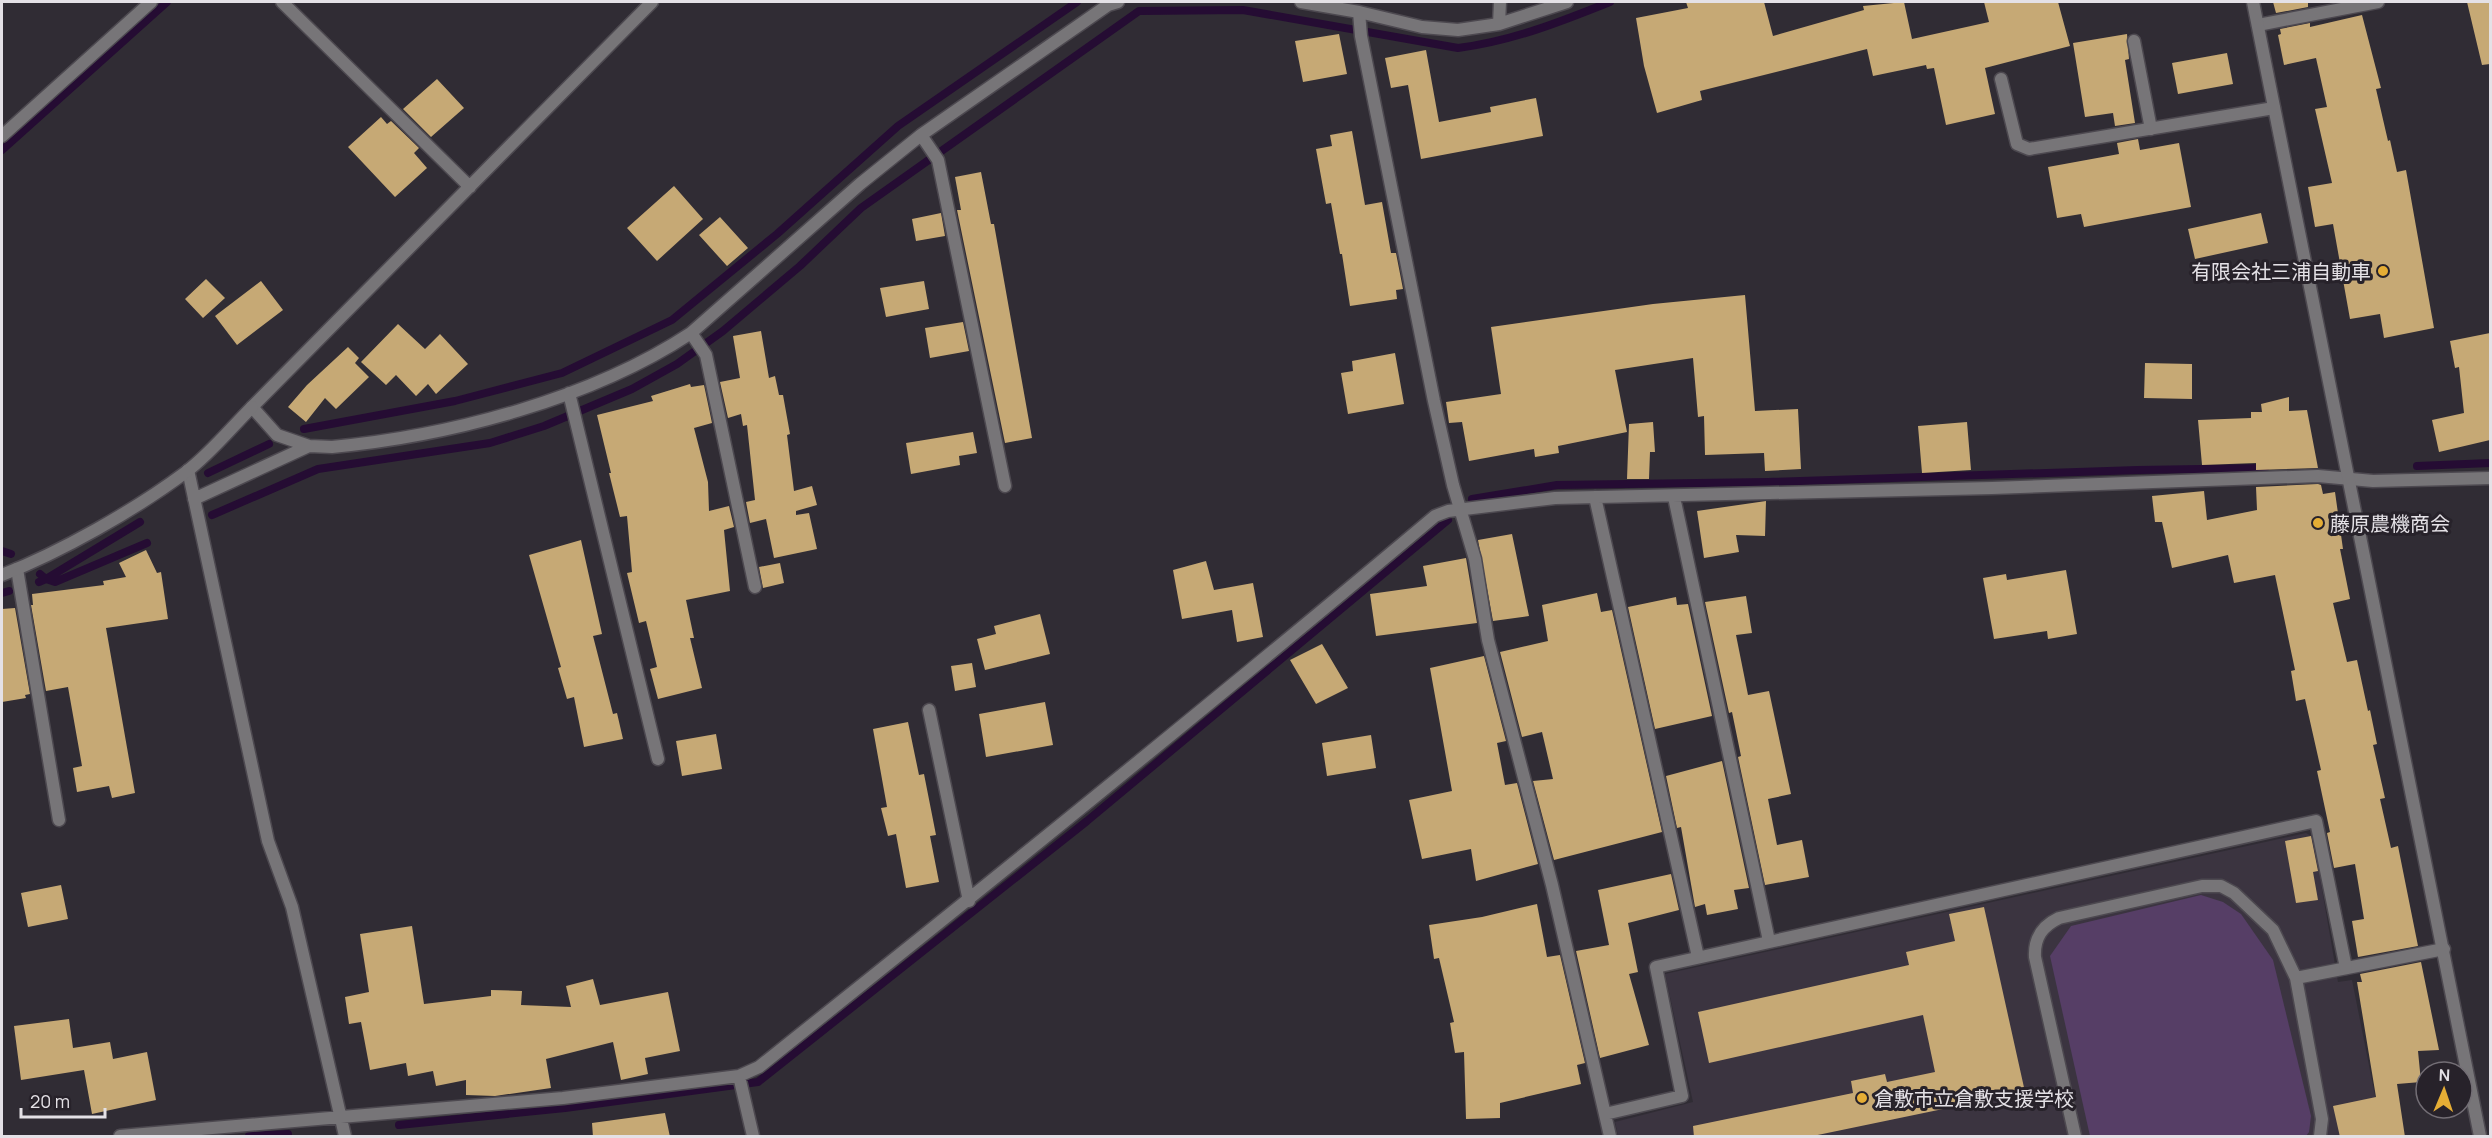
<svg xmlns="http://www.w3.org/2000/svg" width="2492" height="1138" font-family="Manrope,'Noto Sans JP',sans-serif">
  <style>
    .built { fill: #3b3440 }
    .green { fill: #563e66 }
    .lines { fill: none; stroke-linecap: round; stroke-linejoin: round }
    .stream { stroke: #250c33; stroke-width: 8 }
    .building { fill: #c6a975 }
    .service-casing { stroke: #4d4950; stroke-width: 15 }
    .minor-casing { stroke: #4d4950; stroke-width: 15 }
    .tertiary-casing { stroke: #4d4950; stroke-width: 15 }
    .service { stroke: #777578; stroke-width: 12 }
    .minor { stroke: #777578; stroke-width: 12 }
    .tertiary { stroke: #777578; stroke-width: 12 }
    .poi-dot { fill: #e5ad35; stroke: #27222a; stroke-width: 2 }
    .labels { text-anchor: middle; dominant-baseline: central; stroke-width: 6; stroke-linejoin: round; paint-order: stroke }
    .poi-label { font-size: 20px; fill: #e4e1e6; stroke: #27222a; text-anchor: start }
  </style>
  <rect width="100%" height="100%" fill="#302c34"/>
  <path class="built" d="M 2306,833 L 2313,837 L 2338,982 L 2352,980 L 2383,1136 L 1618,1136 L 1615,1122 L 1693,1102 L 1665,974 Z"/>
  <path class="green" d="M 2201,895 L 2223,902 L 2241,914 L 2273,960 L 2311,1116 L 2309,1132 L 2306,1136 L 2090,1136 L 2050,956 L 2071,926 Z"/>
  <g class="lines">
    <path class="stream" d="M 2,150 L 167,2
      M 304,429 L 455,401 L 562,373 L 672,320 L 777,234 L 898,126 L 1077,2
      M 2417,466 L 2490,463
      M 208,473 L 269,444
      M 1472,499 L 1557,485 L 1768,482 L 2138,470 L 2265,468
      M 212,515 L 318,469 L 490,443 L 544,426 L 632,389 L 677,364 L 723,331 L 800,266 L 861,208 L 1139,11 L 1243,10 L 1458,48 C 1512,41 1560,22 1610,2
      M 2,551 L 11,554
      M 40,574 L 46,579 L 140,522
      M 39,582 L 46,579 L 55,582 L 147,543
      M 2,593 L 9,591
      M 399,1125 L 565,1108 L 758,1082 L 1087,821 L 1448,520
      M 249,1136 L 288,1134"/>
  </g>
  <path class="building" d="M 1686,2 L 1764,2 L 1773,36 L 1864,10 L 1863,6 L 1904,2 L 1912,39 L 1989,22 L 1984,2 L 2058,2 L 2070,46 L 1985,68 L 1995,114 L 1946,125 L 1934,68 L 1927,69 L 1926,65 L 1873,76 L 1867,49 L 1700,91 L 1702,100 L 1657,113 L 1644,66 L 1636,18 L 1688,8 Z
    M 2273,2 L 2308,2 L 2308,7 L 2276,13 Z
    M 2467,2 L 2490,2 L 2490,64 L 2482,65 Z
    M 2362,15 L 2381,88 L 2376,89 L 2388,141 L 2390,140 L 2397,172 L 2406,170 L 2434,328 L 2384,338 L 2380,314 L 2350,319 L 2333,224 L 2315,227 L 2308,187 L 2332,183 L 2315,109 L 2327,107 L 2316,58 L 2284,65 L 2278,35 L 2281,34 L 2280,29 L 2310,23 L 2310,27 Z
    M 1339,34 L 1347,74 L 1303,82 L 1295,41 Z
    M 2127,34 L 2129,59 L 2125,60 L 2135,123 L 2115,126 L 2113,113 L 2085,117 L 2073,43 Z
    M 1426,50 L 1439,122 L 1491,112 L 1490,107 L 1536,98 L 1543,136 L 1421,159 L 1408,85 L 1391,88 L 1385,58 Z
    M 2227,53 L 2233,84 L 2178,94 L 2172,63 Z
    M 437,79 L 464,108 L 431,137 L 403,109 Z
    M 381,117 L 387,124 L 391,121 L 419,148 L 414,153 L 427,168 L 395,197 L 348,147 Z
    M 1352,131 L 1365,205 L 1382,202 L 1391,253 L 1396,253 L 1403,289 L 1396,290 L 1397,299 L 1350,306 L 1342,254 L 1340,254 L 1331,203 L 1326,204 L 1316,149 L 1332,146 L 1330,135 Z
    M 2138,139 L 2140,150 L 2179,143 L 2191,207 L 2084,227 L 2081,214 L 2057,218 L 2048,167 L 2119,154 L 2117,143 Z
    M 981,172 L 991,224 L 994,224 L 1032,438 L 1005,443 L 957,210 L 961,210 L 955,177 Z
    M 674,186 L 703,219 L 657,261 L 627,228 Z
    M 941,213 L 945,236 L 916,241 L 912,219 Z
    M 2261,213 L 2268,243 L 2195,259 L 2188,229 Z
    M 720,217 L 748,248 L 727,266 L 699,235 Z
    M 206,279 L 225,298 L 203,318 L 185,299 Z
    M 261,281 L 283,310 L 237,345 L 215,316 Z
    M 924,281 L 929,309 L 886,317 L 880,288 Z
    M 1745,295 L 1755,411 L 1798,409 L 1801,469 L 1765,471 L 1764,453 L 1705,455 L 1704,416 L 1698,417 L 1693,358 L 1615,370 L 1627,432 L 1558,446 L 1559,453 L 1535,457 L 1534,449 L 1469,461 L 1462,422 L 1449,423 L 1446,402 L 1501,394 L 1491,327 L 1653,304 Z
    M 963,322 L 969,351 L 930,358 L 925,328 Z
    M 398,324 L 425,349 L 440,334 L 468,364 L 436,394 L 428,384 L 416,396 L 396,375 L 386,385 L 361,362 Z
    M 761,331 L 769,378 L 775,376 L 779,395 L 783,395 L 790,434 L 787,435 L 794,491 L 812,486 L 817,505 L 796,511 L 796,515 L 809,513 L 817,549 L 774,558 L 766,519 L 750,523 L 746,502 L 755,500 L 747,425 L 743,426 L 741,414 L 728,418 L 720,382 L 740,378 L 733,336 Z
    M 2490,333 L 2490,440 L 2439,452 L 2432,420 L 2464,413 L 2459,367 L 2455,368 L 2450,341 Z
    M 348,347 L 359,358 L 355,363 L 369,377 L 336,409 L 325,398 L 306,422 L 288,407 L 307,385 Z
    M 1395,353 L 1404,404 L 1348,414 L 1341,373 L 1353,371 L 1352,361 Z
    M 2145,363 L 2192,364 L 2192,399 L 2144,398 Z
    M 690,384 L 691,387 L 704,385 L 712,423 L 694,428 L 708,482 L 709,511 L 729,506 L 734,527 L 724,530 L 730,591 L 686,600 L 694,638 L 690,638 L 702,688 L 658,699 L 650,669 L 657,667 L 646,621 L 639,623 L 627,573 L 632,572 L 627,516 L 620,517 L 609,473 L 611,473 L 597,415 L 653,401 L 651,396 Z
    M 2289,397 L 2289,411 L 2307,410 L 2318,468 L 2256,470 L 2256,463 L 2202,465 L 2198,420 L 2251,418 L 2251,412 L 2262,412 L 2261,404 Z
    M 1653,422 L 1655,452 L 1650,452 L 1649,479 L 1627,479 L 1629,424 Z
    M 1967,422 L 1971,470 L 1922,473 L 1918,426 Z
    M 973,432 L 977,453 L 959,456 L 960,465 L 911,474 L 906,443 Z
    M 2318,484 L 2321,485 L 2323,494 L 2335,492 L 2343,549 L 2340,549 L 2350,599 L 2333,603 L 2347,662 L 2357,660 L 2368,711 L 2370,710 L 2377,744 L 2373,745 L 2385,798 L 2380,799 L 2391,848 L 2398,846 L 2418,946 L 2358,957 L 2352,921 L 2364,919 L 2355,864 L 2334,868 L 2327,833 L 2330,832 L 2317,771 L 2321,770 L 2305,699 L 2296,701 L 2291,671 L 2295,670 L 2275,575 L 2234,583 L 2228,555 L 2172,568 L 2162,522 L 2155,522 L 2152,496 L 2204,491 L 2207,520 L 2257,510 L 2256,487 Z
    M 1766,501 L 1765,536 L 1736,535 L 1739,552 L 1704,558 L 1697,511 Z
    M 1512,534 L 1529,616 L 1493,621 L 1478,540 Z
    M 581,540 L 602,634 L 593,636 L 613,714 L 617,713 L 623,739 L 584,747 L 574,697 L 567,699 L 558,668 L 561,667 L 529,555 Z
    M 146,550 L 157,573 L 161,572 L 168,619 L 106,628 L 135,793 L 112,798 L 109,786 L 77,792 L 73,768 L 82,766 L 68,687 L 46,691 L 31,605 L 33,605 L 32,594 L 104,585 L 103,581 L 126,577 L 119,563 Z
    M 1466,558 L 1477,623 L 1376,636 L 1370,594 L 1427,586 L 1423,566 Z
    M 1206,561 L 1214,590 L 1253,583 L 1263,637 L 1237,642 L 1232,610 L 1182,619 L 1173,570 Z
    M 780,563 L 784,583 L 763,588 L 759,567 Z
    M 2066,570 L 2077,634 L 2048,639 L 2047,631 L 1994,639 L 1983,578 L 2006,574 L 2007,580 Z
    M 1597,593 L 1601,612 L 1612,610 L 1662,832 L 1554,860 L 1533,781 L 1553,779 L 1542,732 L 1522,737 L 1500,652 L 1548,641 L 1542,605 Z
    M 1746,596 L 1752,633 L 1736,635 L 1748,695 L 1769,691 L 1791,794 L 1768,799 L 1777,845 L 1802,840 L 1809,877 L 1765,885 L 1738,757 L 1741,756 L 1732,712 L 1729,713 L 1705,602 Z
    M 1676,597 L 1677,605 L 1688,604 L 1712,716 L 1655,729 L 1628,607 Z
    M 15,608 L 30,694 L 25,695 L 26,698 L 2,702 L 2,609 Z
    M 1040,614 L 1050,654 L 985,670 L 977,639 L 996,634 L 994,626 Z
    M 1322,644 L 1348,688 L 1316,704 L 1290,660 Z
    M 1484,656 L 1506,741 L 1497,743 L 1505,785 L 1517,783 L 1538,864 L 1476,881 L 1471,849 L 1422,859 L 1409,800 L 1452,791 L 1430,668 Z
    M 972,663 L 976,687 L 955,691 L 951,666 Z
    M 1045,702 L 1053,745 L 986,757 L 979,714 Z
    M 908,722 L 919,775 L 924,774 L 936,835 L 930,836 L 939,882 L 906,888 L 896,834 L 888,836 L 881,808 L 887,807 L 873,729 Z
    M 716,734 L 722,769 L 682,776 L 676,741 Z
    M 1371,735 L 1376,768 L 1327,776 L 1322,743 Z
    M 1722,761 L 1749,888 L 1734,890 L 1738,909 L 1707,915 L 1705,904 L 1695,907 L 1681,827 L 1677,828 L 1666,776 Z
    M 2311,836 L 2318,871 L 2313,872 L 2318,900 L 2296,903 L 2285,841 Z
    M 1671,874 L 1679,910 L 1628,923 L 1638,972 L 1629,974 L 1649,1045 L 1600,1058 L 1576,951 L 1609,945 L 1598,890 Z
    M 61,885 L 68,919 L 28,927 L 21,893 Z
    M 1537,904 L 1547,957 L 1560,955 L 1585,1063 L 1577,1065 L 1581,1084 L 1500,1103 L 1500,1118 L 1466,1119 L 1464,1052 L 1455,1053 L 1450,1023 L 1454,1022 L 1439,958 L 1434,959 L 1429,925 L 1482,917 Z
    M 1984,907 L 2025,1092 L 1808,1137 L 1694,1137 L 1693,1126 L 1853,1093 L 1851,1081 L 1885,1074 L 1887,1082 L 1935,1072 L 1923,1015 L 1709,1063 L 1698,1012 L 1909,965 L 1906,952 L 1955,941 L 1949,914 Z
    M 412,926 L 424,1004 L 491,996 L 491,990 L 522,991 L 521,1005 L 571,1007 L 566,986 L 593,979 L 600,1005 L 668,992 L 680,1051 L 645,1058 L 648,1074 L 621,1080 L 613,1042 L 546,1059 L 551,1088 L 495,1096 L 466,1095 L 466,1080 L 436,1086 L 433,1071 L 408,1076 L 406,1063 L 370,1070 L 361,1022 L 349,1024 L 345,997 L 369,992 L 360,934 Z
    M 2421,962 L 2439,1050 L 2418,1051 L 2421,1082 L 2397,1084 L 2405,1137 L 2340,1137 L 2333,1106 L 2376,1097 L 2357,982 L 2362,982 L 2360,974 Z
    M 69,1019 L 73,1048 L 110,1042 L 113,1059 L 147,1052 L 156,1100 L 92,1114 L 84,1070 L 21,1080 L 14,1026 Z
    M 665,1113 L 670,1137 L 593,1137 L 592,1123 Z"/>
  <g class="lines">
    <defs>
      <path id="service" d="M 2296,978 L 2444,949
        M 2075,1136 L 2035,957 C 2034,938 2042,926 2059,918 L 2202,886 L 2221,886 L 2234,893 L 2273,930 L 2296,978 L 2322,1119 L 2320,1136"/>
      <path id="minor" d="M 282,2 L 470,187
        M 652,2 L 252,407 L 277,435 L 309,446 L 332,447 C 450,436 591,399 691,333 L 860,184 L 921,135 L 1108,5 L 1118,2
        M 1301,2 L 1359,12 L 1422,27 L 1458,30 L 1499,24 L 1567,2
        M 1359,12 L 1361,36 L 1434,401 L 1453,485 L 1475,559 L 1488,640 L 1552,885 L 1610,1136
        M 1499,24 L 1500,2
        M 2258,25 L 2378,2
        M 2134,41 L 2151,129
        M 2001,79 L 2017,144 L 2029,149 L 2274,108
        M 921,135 L 938,160 L 1005,486
        M 2,136 L 151,2
        M 691,333 L 706,355 L 755,587
        M 569,393 L 658,759
        M 188,470 L 268,841 L 292,907 L 345,1136
        M 1595,497 L 1698,957
        M 1674,497 L 1769,941
        M 194,499 L 309,446
        M 17,569 L 59,820
        M 929,710 L 969,901
        M 739,1076 L 753,1136
        M 1605,1114 L 1682,1096 L 1656,967 L 2316,821 L 2346,968
        M 120,1136 L 563,1098 L 739,1076 L 759,1067 C 986,886 1212,704 1435,516 L 1448,511 L 1555,498 L 1992,488 L 2318,476 L 2373,481 L 2490,478"/>
      <path id="tertiary" d="M 2253,2 L 2480,1136
        M 2,575 C 61,552 135,510 186,472 C 210,454 231,428 252,407"/>
    </defs>
    <use href="#service" class="service-casing"/>
    <use href="#minor" class="minor-casing"/>
    <use href="#tertiary" class="tertiary-casing"/>
    <use href="#service" class="service"/>
    <use href="#minor" class="minor"/>
    <use href="#tertiary" class="tertiary"/>
  </g>
  <g class="poi-dot">
    <circle cx="2383" cy="271" r="6"/>
    <circle cx="2318" cy="523" r="6"/>
    <circle cx="1862" cy="1098" r="6"/>
  </g>
  <g class="labels">
    <g class="poi-label">
      <text x="2371" y="271" text-anchor="end">有限会社三浦自動車</text>
      <text x="2330" y="523">藤原農機商会</text>
      <text x="1874" y="1098">倉敷市立倉敷支援学校</text>
    </g>
  </g>
  <rect width="2492" height="1138" fill="none" stroke="#e4e1e6" stroke-width="6"/>
  <g transform="translate(2444 1090) rotate(2)"><circle r="28" fill="#27222a" stroke="#736e75" stroke-width="1.5"/>
  <path d="M0-4.5L10 22L0 15L-10 22Z" fill="#e5ad35"/>
  <text y="-9" font-size="16" font-weight="bold" text-anchor="middle" fill="#e4e1e6">N</text>
  </g>
  <path d="M21 1108v9h84v-9" fill="none" stroke="#e4e1e6" stroke-width="3"/>
  <text x="30" y="1108" font-size="18" fill="#e4e1e6" stroke="#27222a" stroke-width="4.5" paint-order="stroke">20 m</text>
</svg>
